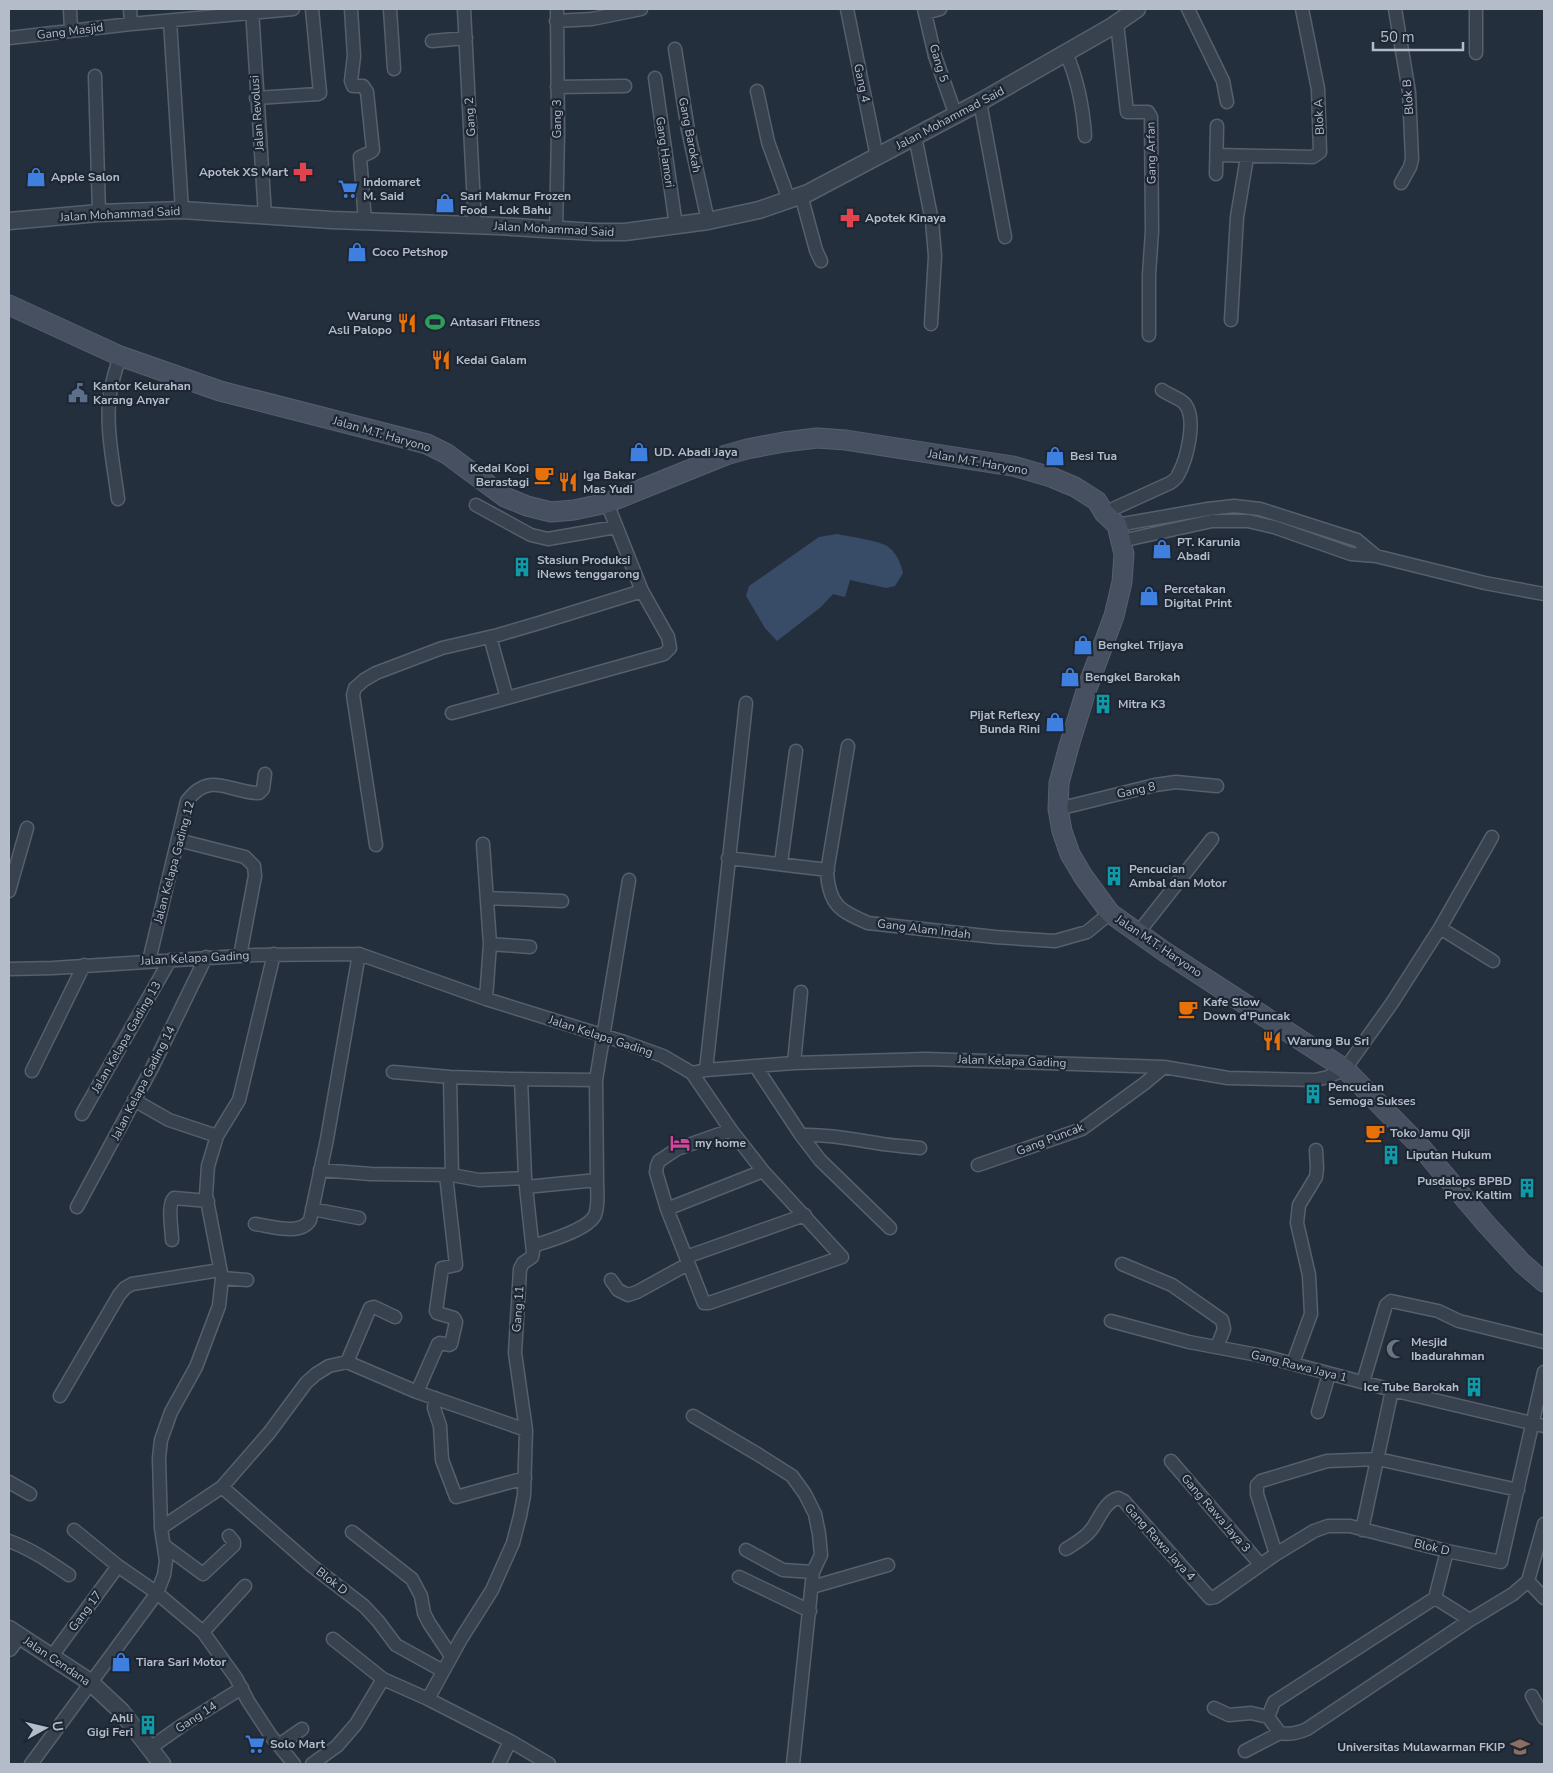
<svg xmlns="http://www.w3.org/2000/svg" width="1553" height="1773" font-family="'Nunito Sans',sans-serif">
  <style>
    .water { fill: #394c67 }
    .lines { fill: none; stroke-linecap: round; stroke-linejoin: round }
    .minor-casing { stroke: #565f6c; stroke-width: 15 }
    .tertiary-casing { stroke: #565f6c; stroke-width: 19 }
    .secondary-casing { stroke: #565f6c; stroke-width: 21 }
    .minor { stroke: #38414e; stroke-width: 12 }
    .tertiary { stroke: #38414e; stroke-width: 16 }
    .secondary { stroke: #465061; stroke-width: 19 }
    .labels { text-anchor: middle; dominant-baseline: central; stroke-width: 4.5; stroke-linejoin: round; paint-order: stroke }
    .street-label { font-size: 12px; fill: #b4bcc9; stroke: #1d2633 }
    .poi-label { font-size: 12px; font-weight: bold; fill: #b4bcc9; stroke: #1d2633; text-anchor: start }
  </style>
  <rect width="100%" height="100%" fill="#242f3e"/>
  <path class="water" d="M 837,534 C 847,536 880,541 887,546 C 896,552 901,563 903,573 L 895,586 L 886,588 L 850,580 L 845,597 L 833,594 L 821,607 L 777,641 L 765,628 L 746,596 L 749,586 L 819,537 Z"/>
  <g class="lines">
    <defs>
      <path id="minor" d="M 70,9 L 71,31
        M 130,9 L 131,24
        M 252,9 L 265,216
        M 351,9 L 354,56 L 351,81 L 353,86 L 363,86 L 367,92 L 373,150 L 371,152 L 360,157 L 365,221
        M 390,9 L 394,69
        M 464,9 L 475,225
        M 847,9 L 877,157
        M 924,9 L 935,56 L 956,116
        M 1188,9 L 1223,81 L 1227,102
        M 1395,9 L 1409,92 L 1412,159 L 1410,167 L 1401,183
        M 1476,9 L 1476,53
        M 925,13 L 940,9
        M 170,21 L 182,210
        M 556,21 L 592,19 L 641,9
        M 1117,23 L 1127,112 L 1148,112 L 1151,117 L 1152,231 L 1149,275 L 1149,335
        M 9,38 L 131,24 L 293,9
        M 432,41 L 466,38
        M 675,49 L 688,130 L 708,221
        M 1066,53 C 1078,80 1083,107 1085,136
        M 95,76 L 99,213
        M 655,78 L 676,226
        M 557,87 L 625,86
        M 757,91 L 768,142 L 789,200
        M 256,98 L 318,94 L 320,93 L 312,9
        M 980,102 L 1005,237
        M 915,136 L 932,221 L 935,256 L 931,324
        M 1217,155 L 1313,157 L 1320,152 L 1318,89 L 1302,9
        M 1216,174 L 1217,126
        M 801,195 L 816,250 L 821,261
        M 556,230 L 558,132 L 557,9
        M 1231,320 L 1237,217 L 1247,157
        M 118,499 C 114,467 105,426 110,394 C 112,381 116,369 120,356
        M 476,505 L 531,535 L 548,539 L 616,527
        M 1104,513 L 1170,483 C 1173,481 1177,478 1178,475 C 1187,459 1197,419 1185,404 C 1180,398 1168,395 1162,390
        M 1117,525 L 1208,509 L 1234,506 L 1260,509 L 1357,540 L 1376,556
        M 1121,541 L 1212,521 L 1248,521 L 1274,527 L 1351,554 L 1376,556 L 1485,583 L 1544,594
        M 507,698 L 664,654 L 670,648 L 668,637 L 642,591
        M 452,713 L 507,698 L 490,637
        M 848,746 L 827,872 C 829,905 840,911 868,923 L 995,937 L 1055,941 L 1087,932 L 1110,913
        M 1058,809 L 1155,785 L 1176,782 L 1217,786
        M 178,840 L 245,857 L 254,866 L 255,876 L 240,956
        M 483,844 L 490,944 L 486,999
        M 376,845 L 353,695 L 355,688 L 364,680 L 376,673 L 442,648 L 498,635 L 539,623 L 642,591 L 607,503
        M 728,858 L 828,870
        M 781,863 L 796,751
        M 9,891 L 27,828
        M 487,898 L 562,901
        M 1440,928 L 1493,961
        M 1138,933 L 1212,839
        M 490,944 L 530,947
        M 149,961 L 187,801 C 210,770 230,793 259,793 L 263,789 L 265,774
        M 9,969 L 53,968 L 255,955 L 359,954 L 486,999 L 624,1042 L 663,1056 L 692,1073 L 706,1070 L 794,1063 L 926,1059 L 1164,1067 L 1228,1078 L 1315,1080 L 1328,1077 L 1345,1069 L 1392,1003 L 1440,928 L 1492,837
        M 794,1063 L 801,992
        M 756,1067 L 801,1135 L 820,1160 L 890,1228
        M 706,1070 L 746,703
        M 32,1071 L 84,965
        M 393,1072 L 450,1077 L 510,1079 L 596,1080 L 629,880
        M 692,1073 L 731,1130 L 763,1171 L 842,1257 L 709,1303 L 704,1303 L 667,1209 L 656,1172 L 657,1166 L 659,1161 L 677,1149 L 731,1130
        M 450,1077 L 452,1175
        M 521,1079 L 525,1178 L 533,1252 L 532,1257 L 523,1263 L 520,1269 L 515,1353 L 526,1430 L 524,1495 L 520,1516 L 513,1543 L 492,1590 L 461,1639 L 428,1699 L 510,1741 L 549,1764
        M 134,1100 L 169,1120 L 217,1136
        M 82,1114 L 170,960
        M 801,1135 C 827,1134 851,1139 877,1143 C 891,1146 906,1146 920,1148
        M 978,1165 L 1082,1129 L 1145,1083 L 1164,1067
        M 320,1170 L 371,1174 L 452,1175 L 479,1180 L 525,1178
        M 526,1187 L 597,1180 L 596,1080
        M 77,1207 L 152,1068 L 206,957
        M 312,1209 L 359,1218
        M 667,1209 L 763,1171
        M 255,1224 C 271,1226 301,1236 310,1220 L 327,1139 L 359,954
        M 172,1240 C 172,1230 167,1205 174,1198 L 208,1201
        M 533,1246 C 548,1241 588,1230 595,1215 C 599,1205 597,1190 597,1180
        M 686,1257 L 805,1215
        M 1122,1264 L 1172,1285 L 1222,1320 L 1224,1329 L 1217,1347
        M 222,1278 L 247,1280
        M 611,1280 L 618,1290 L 628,1295 L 637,1292 L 688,1264
        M 1111,1321 L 1189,1342 L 1263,1356 L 1392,1390 L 1544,1426
        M 347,1362 L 370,1308 L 374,1307 L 395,1317
        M 1293,1363 L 1311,1314 L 1309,1275 L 1297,1223 L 1299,1205 L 1316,1177 L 1317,1168 L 1316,1150
        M 1363,1382 L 1386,1305 L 1391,1301 L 1438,1311 L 1459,1321 L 1544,1342
        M 417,1392 L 438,1344 L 440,1343 L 449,1345 L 451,1344 L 456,1322 L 454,1318 L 437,1313 L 436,1311 L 442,1268 L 456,1265 L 446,1175
        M 60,1396 L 119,1295 L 125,1288 L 132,1284 L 220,1270
        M 435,1398 L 434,1408 L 440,1426 L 442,1460 L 456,1497 L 525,1478
        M 1318,1412 L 1329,1374
        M 693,1416 L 759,1455 L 792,1476 L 805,1494 L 815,1514 L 819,1534 L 821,1555 L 813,1572 L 793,1764
        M 1171,1461 L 1260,1564
        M 9,1482 L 30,1494
        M 222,1487 L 312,1566 L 364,1606 L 378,1621 L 396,1645 L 443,1671
        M 161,1528 L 222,1487 L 269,1433 L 306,1383 L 316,1374 L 329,1366 L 347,1362 L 417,1392 L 526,1430
        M 74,1530 L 118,1566 L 157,1593 L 203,1632 L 236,1678 L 248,1701 L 271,1736 L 294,1764
        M 1362,1530 L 1392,1390
        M 352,1532 L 412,1579 L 421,1596 L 424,1613 L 429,1623 L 451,1656
        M 9,1541 C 31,1549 50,1562 69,1575
        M 165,1546 L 203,1574 L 234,1545 L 234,1542 L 229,1536
        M 1066,1549 C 1074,1544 1085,1538 1091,1530 C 1099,1520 1104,1502 1118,1498 L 1124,1501 L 1210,1598 L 1215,1597 L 1276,1554 L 1314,1531 L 1328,1526 L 1350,1526 L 1447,1551 L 1501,1562 L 1544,1372
        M 746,1550 L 783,1570 L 813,1572
        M 1447,1551 L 1435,1598 L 1274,1702 L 1268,1717 L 1280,1733 C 1290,1735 1298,1733 1307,1729 L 1470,1620 L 1513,1594 L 1528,1581 L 1544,1524
        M 1276,1554 L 1257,1494 L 1257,1485 L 1261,1481 L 1327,1461 L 1378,1459 L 1518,1490
        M 739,1577 L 810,1611
        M 1528,1581 L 1544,1598
        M 812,1587 L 888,1565
        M 1435,1598 L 1470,1620
        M 203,1632 L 245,1586
        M 52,1656 L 118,1566
        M 383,1679 L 428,1699
        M 1532,1696 L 1544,1718
        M 1214,1708 L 1229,1715 L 1251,1713 L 1268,1717
        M 279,1745 L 302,1729
        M 150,1748 L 184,1724 L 242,1688
        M 1245,1751 L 1280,1733
        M 31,1764 L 157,1593 L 164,1575 L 166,1561 L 161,1528 L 159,1458 L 161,1440 L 171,1412 L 196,1367 L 219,1306 L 222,1278 L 206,1195 L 208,1166 L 217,1136 L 239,1100 L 274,954
        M 312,1764 L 337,1746 L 356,1724 L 383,1679 L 333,1639
        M 499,1764 L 510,1741"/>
      <path id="tertiary" d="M 9,221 L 99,213 L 182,210 L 331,220 L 498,226 L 595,232 L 625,232 L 708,221 L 759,210 L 808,193 L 980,102 L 1111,27 L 1137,9
        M 9,1629 L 90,1682 L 121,1711 L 162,1764
        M 9,1648 L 18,1635"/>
      <path id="secondary" d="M 9,305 L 120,356 L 220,391 L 427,444 L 447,454 L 505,497 L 527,506 L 551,512 L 574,510 L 607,503 L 726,455 L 747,449 L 784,442 L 817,438 L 846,440 L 1013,466 L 1051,477 L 1075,487 L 1097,501 L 1104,513 L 1117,525 L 1124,554 L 1122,582 L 1114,616 L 1086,691 L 1069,746 L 1059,783 L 1058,809 L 1062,831 L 1070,854 L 1083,876 L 1110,913 L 1165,952 L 1345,1069 L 1420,1146 L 1487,1225 L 1522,1263 L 1544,1282"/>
    </defs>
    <use href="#minor" class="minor-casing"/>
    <use href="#tertiary" class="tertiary-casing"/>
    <use href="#secondary" class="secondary-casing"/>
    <use href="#minor" class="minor"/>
    <use href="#tertiary" class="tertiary"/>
    <use href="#secondary" class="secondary"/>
  </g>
  <defs>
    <symbol id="pharmacy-bare" viewBox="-9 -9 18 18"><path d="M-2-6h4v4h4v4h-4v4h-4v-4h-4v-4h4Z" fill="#e0444e" stroke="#1d2633" stroke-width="2.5" paint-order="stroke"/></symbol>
    <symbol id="shop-bare" viewBox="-9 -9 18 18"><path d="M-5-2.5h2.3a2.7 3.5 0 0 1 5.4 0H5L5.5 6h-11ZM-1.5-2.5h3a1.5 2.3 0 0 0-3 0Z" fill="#3f7fe0" stroke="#1d2633" stroke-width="2.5" paint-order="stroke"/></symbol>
    <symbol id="supermarket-bare" viewBox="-9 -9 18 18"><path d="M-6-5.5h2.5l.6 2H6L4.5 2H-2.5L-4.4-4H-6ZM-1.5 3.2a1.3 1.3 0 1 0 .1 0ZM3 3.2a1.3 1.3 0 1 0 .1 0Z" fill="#3f7fe0" stroke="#1d2633" stroke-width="2.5" paint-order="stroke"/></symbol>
    <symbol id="stadium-bare" viewBox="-9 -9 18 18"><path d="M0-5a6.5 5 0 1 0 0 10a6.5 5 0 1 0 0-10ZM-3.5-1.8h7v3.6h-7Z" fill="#2e9e5b" stroke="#1d2633" stroke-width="2.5" paint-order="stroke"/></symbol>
    <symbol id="restaurant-bare" viewBox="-9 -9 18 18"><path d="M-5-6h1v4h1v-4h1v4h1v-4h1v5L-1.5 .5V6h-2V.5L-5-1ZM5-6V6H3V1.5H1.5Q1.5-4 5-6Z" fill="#e8710a" stroke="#1d2633" stroke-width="2.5" paint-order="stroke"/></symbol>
    <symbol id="civic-bare" viewBox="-9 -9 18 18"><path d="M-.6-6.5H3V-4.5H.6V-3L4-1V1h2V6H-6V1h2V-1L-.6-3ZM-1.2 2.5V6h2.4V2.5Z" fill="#5c6f8a" stroke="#1d2633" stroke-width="2.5" paint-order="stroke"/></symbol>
    <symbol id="cafe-bare" viewBox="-9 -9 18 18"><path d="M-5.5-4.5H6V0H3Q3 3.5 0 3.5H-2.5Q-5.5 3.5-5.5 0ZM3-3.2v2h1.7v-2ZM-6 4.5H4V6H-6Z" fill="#e8710a" stroke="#1d2633" stroke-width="2.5" paint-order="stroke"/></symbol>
    <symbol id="building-bare" viewBox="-9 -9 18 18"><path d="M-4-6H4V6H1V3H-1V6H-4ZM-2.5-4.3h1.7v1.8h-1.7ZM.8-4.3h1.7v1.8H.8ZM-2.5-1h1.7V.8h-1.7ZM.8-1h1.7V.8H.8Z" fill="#0f9aa8" stroke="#1d2633" stroke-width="2.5" paint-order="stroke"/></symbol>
    <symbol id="hotel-bare" viewBox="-9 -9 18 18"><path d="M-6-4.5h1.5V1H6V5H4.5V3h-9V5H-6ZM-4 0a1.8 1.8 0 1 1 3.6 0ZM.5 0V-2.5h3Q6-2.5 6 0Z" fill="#d1479c" stroke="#1d2633" stroke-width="2.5" paint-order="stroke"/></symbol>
    <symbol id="mosque-bare" viewBox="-9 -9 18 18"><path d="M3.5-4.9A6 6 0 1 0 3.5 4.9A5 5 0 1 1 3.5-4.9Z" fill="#6b7280" stroke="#1d2633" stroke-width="2.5" paint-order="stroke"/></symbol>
    <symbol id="university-bare" viewBox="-9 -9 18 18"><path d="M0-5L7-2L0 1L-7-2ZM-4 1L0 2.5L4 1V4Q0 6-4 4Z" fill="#8d6e63" stroke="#1d2633" stroke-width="2.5" paint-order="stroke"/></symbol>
  </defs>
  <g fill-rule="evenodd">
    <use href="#pharmacy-bare" x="289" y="158" width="28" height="28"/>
    <use href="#shop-bare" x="22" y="163" width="28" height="28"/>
    <use href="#supermarket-bare" x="334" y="175" width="28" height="28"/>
    <use href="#shop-bare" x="431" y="189" width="28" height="28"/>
    <use href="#pharmacy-bare" x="836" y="204" width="28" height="28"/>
    <use href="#shop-bare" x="343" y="238" width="28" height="28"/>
    <use href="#stadium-bare" x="421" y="308" width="28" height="28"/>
    <use href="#restaurant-bare" x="393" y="309" width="28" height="28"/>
    <use href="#restaurant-bare" x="427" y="346" width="28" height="28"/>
    <use href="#civic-bare" x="64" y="379" width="28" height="28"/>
    <use href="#shop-bare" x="625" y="438" width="28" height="28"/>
    <use href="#shop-bare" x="1041" y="442" width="28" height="28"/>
    <use href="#cafe-bare" x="530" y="461" width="28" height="28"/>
    <use href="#restaurant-bare" x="554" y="468" width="28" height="28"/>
    <use href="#shop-bare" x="1148" y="535" width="28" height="28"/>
    <use href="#building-bare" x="508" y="553" width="28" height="28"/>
    <use href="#shop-bare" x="1135" y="582" width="28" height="28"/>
    <use href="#shop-bare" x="1069" y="631" width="28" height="28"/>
    <use href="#shop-bare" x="1056" y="663" width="28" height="28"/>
    <use href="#building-bare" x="1089" y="690" width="28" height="28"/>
    <use href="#shop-bare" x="1041" y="708" width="28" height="28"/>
    <use href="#building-bare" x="1100" y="862" width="28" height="28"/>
    <use href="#cafe-bare" x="1174" y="995" width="28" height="28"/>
    <use href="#restaurant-bare" x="1258" y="1027" width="28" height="28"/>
    <use href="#building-bare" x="1299" y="1080" width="28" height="28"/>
    <use href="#cafe-bare" x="1361" y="1119" width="28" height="28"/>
    <use href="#hotel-bare" x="666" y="1129" width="28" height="28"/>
    <use href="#building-bare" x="1377" y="1141" width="28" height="28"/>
    <use href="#building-bare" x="1513" y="1174" width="28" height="28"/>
    <use href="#mosque-bare" x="1382" y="1335" width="28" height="28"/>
    <use href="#building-bare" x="1460" y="1373" width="28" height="28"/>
    <use href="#shop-bare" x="107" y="1648" width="28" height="28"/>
    <use href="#building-bare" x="134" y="1711" width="28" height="28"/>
    <use href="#supermarket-bare" x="241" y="1730" width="28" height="28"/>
    <use href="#university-bare" x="1506" y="1733" width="28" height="28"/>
  </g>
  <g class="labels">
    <g class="street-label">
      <text transform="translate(70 31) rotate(-7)">Gang Masjid</text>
      <text transform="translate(939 63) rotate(73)">Gang 5</text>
      <text transform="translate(862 83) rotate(78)">Gang 4</text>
      <text transform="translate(1408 97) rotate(-94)">Blok B</text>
      <text transform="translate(257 113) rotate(-94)">Jalan Revolusi</text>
      <text transform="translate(470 117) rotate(-94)">Gang 2</text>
      <text transform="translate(1319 117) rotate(-93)">Blok A</text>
      <text transform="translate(950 118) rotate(-28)">Jalan Mohammad Said</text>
      <text transform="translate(557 119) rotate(-90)">Gang 3</text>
      <text transform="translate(690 135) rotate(79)">Gang Barokah</text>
      <text transform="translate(665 152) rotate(82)">Gang Hamori</text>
      <text transform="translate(1151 153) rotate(-91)">Gang Arfan</text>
      <text transform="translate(120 214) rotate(-3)">Jalan Mohammad Said</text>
      <text transform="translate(554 229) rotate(3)">Jalan Mohammad Said</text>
      <text transform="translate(382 434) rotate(16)">Jalan M.T. Haryono</text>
      <text transform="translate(978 462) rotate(10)">Jalan M.T. Haryono</text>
      <text transform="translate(1136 790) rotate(-12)">Gang 8</text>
      <text transform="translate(174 862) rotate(-75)">Jalan Kelapa Gading 12</text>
      <text transform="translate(924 929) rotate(7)">Gang Alam Indah</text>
      <text transform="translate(1159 946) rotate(34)">Jalan M.T. Haryono</text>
      <text transform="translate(195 958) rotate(-3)">Jalan Kelapa Gading</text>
      <text transform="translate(601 1036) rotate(18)">Jalan Kelapa Gading</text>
      <text transform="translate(126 1037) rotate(-60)">Jalan Kelapa Gading 13</text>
      <text transform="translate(1012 1061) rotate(2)">Jalan Kelapa Gading</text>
      <text transform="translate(143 1083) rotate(-63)">Jalan Kelapa Gading 14</text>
      <text transform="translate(1050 1139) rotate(-21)">Gang Puncak</text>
      <text transform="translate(518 1309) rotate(-86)">Gang 11</text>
      <text transform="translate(1299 1366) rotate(14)">Gang Rawa Jaya 1</text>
      <text transform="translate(1216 1513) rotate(49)">Gang Rawa Jaya 3</text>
      <text transform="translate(1160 1542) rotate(48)">Gang Rawa Jaya 4</text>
      <text transform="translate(1432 1547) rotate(13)">Blok D</text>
      <text transform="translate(332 1581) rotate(38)">Blok D</text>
      <text transform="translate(85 1611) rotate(-54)">Gang 17</text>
      <text transform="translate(57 1661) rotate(34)">Jalan Cendana</text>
      <text transform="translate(196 1717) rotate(-33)">Gang 14</text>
    </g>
    <g class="poi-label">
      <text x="288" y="172" text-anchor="end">Apotek XS Mart</text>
      <text x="51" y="177">Apple Salon</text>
      <text x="363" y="182">Indomaret<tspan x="363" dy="14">M. Said</tspan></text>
      <text x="460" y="196">Sari Makmur Frozen<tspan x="460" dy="14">Food - Lok Bahu</tspan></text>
      <text x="865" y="218">Apotek Kinaya</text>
      <text x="372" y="252">Coco Petshop</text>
      <text x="392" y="316" text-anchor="end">Warung<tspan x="392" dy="14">Asli Palopo</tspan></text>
      <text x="450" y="322">Antasari Fitness</text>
      <text x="456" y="360">Kedai Galam</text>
      <text x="93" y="386">Kantor Kelurahan<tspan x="93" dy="14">Karang Anyar</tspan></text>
      <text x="654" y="452">UD. Abadi Jaya</text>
      <text x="1070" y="456">Besi Tua</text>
      <text x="529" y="468" text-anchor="end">Kedai Kopi<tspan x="529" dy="14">Berastagi</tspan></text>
      <text x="583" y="475">Iga Bakar<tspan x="583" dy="14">Mas Yudi</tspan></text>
      <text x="1177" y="542">PT. Karunia<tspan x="1177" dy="14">Abadi</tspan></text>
      <text x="537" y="560">Stasiun Produksi<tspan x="537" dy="14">iNews tenggarong</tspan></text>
      <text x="1164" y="589">Percetakan<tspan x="1164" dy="14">Digital Print</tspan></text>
      <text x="1098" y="645">Bengkel Trijaya</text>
      <text x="1085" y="677">Bengkel Barokah</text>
      <text x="1118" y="704">Mitra K3</text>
      <text x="1040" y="715" text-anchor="end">Pijat Reflexy<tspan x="1040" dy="14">Bunda Rini</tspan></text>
      <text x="1129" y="869">Pencucian<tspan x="1129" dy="14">Ambal dan Motor</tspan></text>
      <text x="1203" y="1002">Kafe Slow<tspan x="1203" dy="14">Down d'Puncak</tspan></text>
      <text x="1287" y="1041">Warung Bu Sri</text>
      <text x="1328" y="1087">Pencucian<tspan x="1328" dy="14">Semoga Sukses</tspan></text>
      <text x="1390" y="1133">Toko Jamu Qiji</text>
      <text x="695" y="1143">my home</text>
      <text x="1406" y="1155">Liputan Hukum</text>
      <text x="1512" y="1181" text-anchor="end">Pusdalops BPBD<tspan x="1512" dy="14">Prov. Kaltim</tspan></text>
      <text x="1411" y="1342">Mesjid<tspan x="1411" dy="14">Ibadurahman</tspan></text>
      <text x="1459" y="1387" text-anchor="end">Ice Tube Barokah</text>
      <text x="136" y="1662">Tiara Sari Motor</text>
      <text x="133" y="1718" text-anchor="end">Ahli<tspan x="133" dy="14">Gigi Feri</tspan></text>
      <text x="270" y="1744">Solo Mart</text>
      <text x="1505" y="1747" text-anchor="end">Universitas Mulawarman FKIP</text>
    </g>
  </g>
  <rect width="1553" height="1773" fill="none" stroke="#b4bcc9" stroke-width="20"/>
  <g transform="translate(45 1728) rotate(82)" stroke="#1d2633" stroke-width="4" paint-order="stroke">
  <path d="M0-4L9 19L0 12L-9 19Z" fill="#b4bcc9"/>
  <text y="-8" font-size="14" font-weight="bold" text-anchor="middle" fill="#b4bcc9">U</text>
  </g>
  <path d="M1373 42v8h90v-8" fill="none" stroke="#b4bcc9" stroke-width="2.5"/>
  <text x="1380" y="42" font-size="15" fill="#b4bcc9" stroke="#1d2633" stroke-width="4" paint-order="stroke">50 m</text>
</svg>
